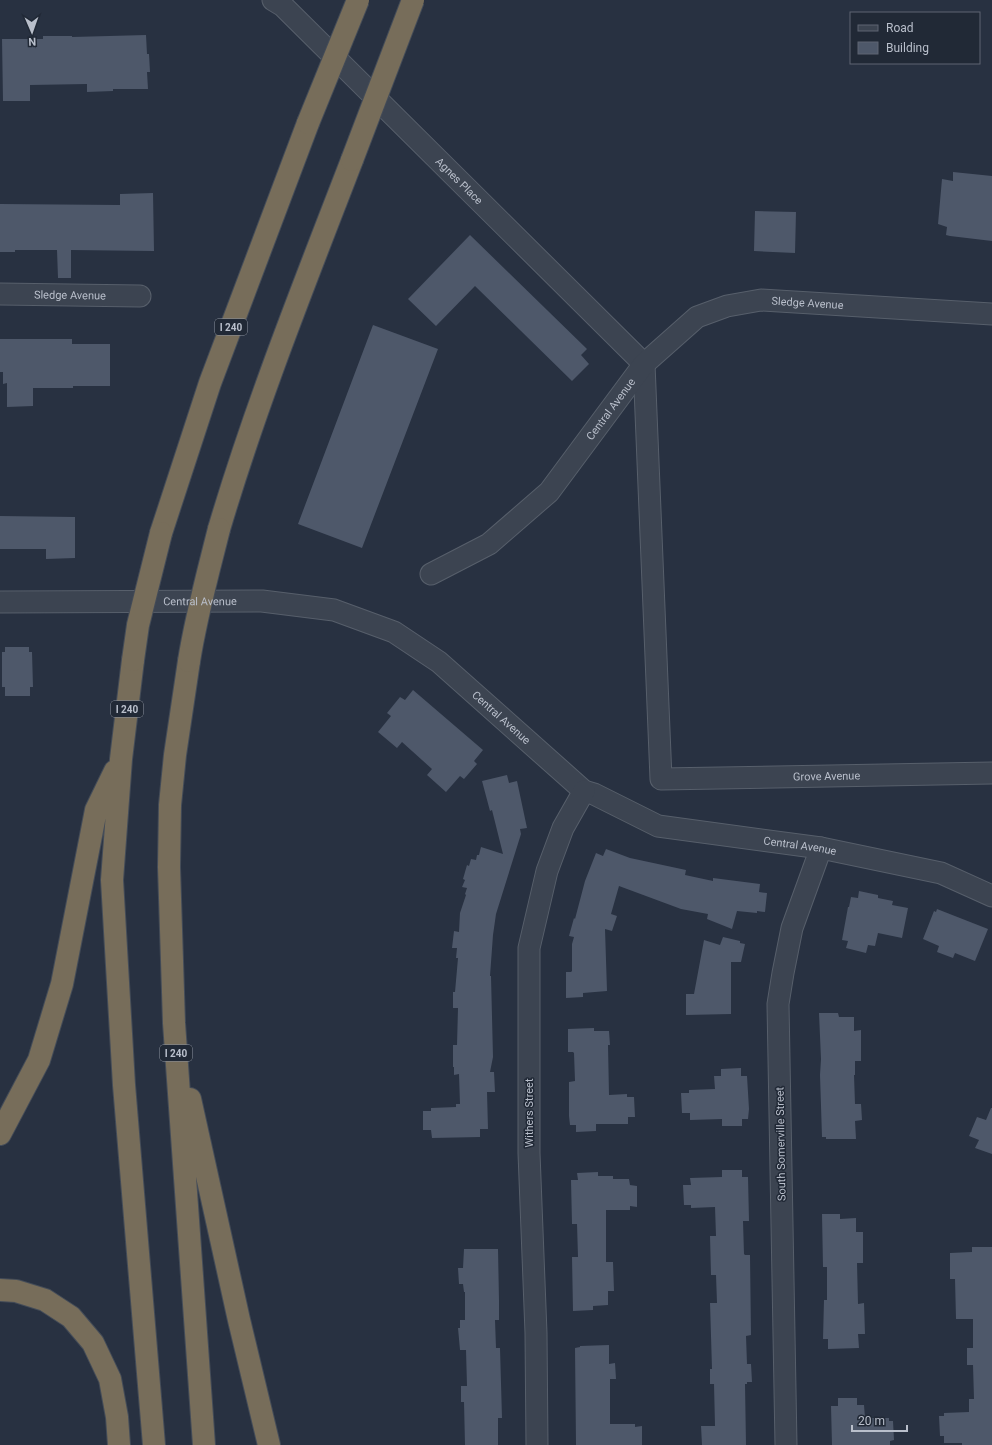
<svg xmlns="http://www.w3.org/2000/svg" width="992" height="1445" font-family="Roboto,sans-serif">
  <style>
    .building { fill: #4e586a }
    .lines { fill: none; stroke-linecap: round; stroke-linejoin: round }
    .minor-casing { stroke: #575f6b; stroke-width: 23 }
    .motorway-casing { stroke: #444c58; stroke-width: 24 }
    .minor { stroke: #3c4451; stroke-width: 21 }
    .motorway { stroke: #776d5a; stroke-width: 22 }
    .motorway-bridge-casing { stroke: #444c58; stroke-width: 24; stroke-linecap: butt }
    .motorway-bridge { stroke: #776d5a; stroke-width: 22 }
    .labels { text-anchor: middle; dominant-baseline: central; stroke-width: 3; stroke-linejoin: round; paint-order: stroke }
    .shield { fill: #212936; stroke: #8b929e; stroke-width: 1 }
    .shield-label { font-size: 10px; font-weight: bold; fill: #b9bfcb }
    .street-label { font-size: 11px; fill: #b9bfcb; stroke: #212936 }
  </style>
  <rect width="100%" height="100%" fill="#283141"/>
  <path class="building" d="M 146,35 L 147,54 L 149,54 L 150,72 L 147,72 L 148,89 L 113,89 L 113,91 L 87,92 L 87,84 L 30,85 L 30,101 L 3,101 L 2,39 L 43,39 L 43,36 L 72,36 L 72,37 Z
    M 953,172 L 992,176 L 992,241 L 950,236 L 946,235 L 947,227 L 938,224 L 942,179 L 953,181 Z
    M 153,193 L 154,251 L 71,250 L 71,278 L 58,278 L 57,250 L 15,250 L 15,252 L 0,252 L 0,204 L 120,205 L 120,194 Z
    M 755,211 L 796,212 L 795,253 L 754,251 Z
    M 470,235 L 587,349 L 581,355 L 589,364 L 572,381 L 475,286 L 436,326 L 408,299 Z
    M 373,325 L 438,349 L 362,548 L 298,524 Z
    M 0,339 L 72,339 L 72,344 L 110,344 L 110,386 L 73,386 L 73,388 L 33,388 L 33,406 L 7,407 L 7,383 L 3,384 L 3,372 L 0,372 Z
    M 0,516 L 75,517 L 75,558 L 46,559 L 46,549 L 0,549 Z
    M 5,647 L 29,647 L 29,652 L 32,652 L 33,687 L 30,687 L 30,696 L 5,696 L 5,687 L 2,687 L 2,652 L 5,652 Z
    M 413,690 L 483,750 L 474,761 L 477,764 L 464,779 L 460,776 L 446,792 L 427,775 L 432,769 L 402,742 L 397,748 L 378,732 L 391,716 L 387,713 L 400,697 L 405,700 Z
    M 507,775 L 509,783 L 517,781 L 527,828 L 520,829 L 521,834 L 496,914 L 493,935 L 490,976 L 491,976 L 493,1057 L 490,1072 L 494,1072 L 495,1092 L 487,1092 L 488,1129 L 480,1129 L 480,1137 L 432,1138 L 431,1130 L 423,1130 L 423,1111 L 431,1111 L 431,1108 L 456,1107 L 456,1104 L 460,1104 L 459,1074 L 454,1075 L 454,1067 L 453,1067 L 453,1045 L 457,1045 L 458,1008 L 453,1008 L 453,992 L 455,992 L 458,958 L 456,958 L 457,948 L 452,948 L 454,931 L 459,932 L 460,913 L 466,895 L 465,894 L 467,888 L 462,887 L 465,880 L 463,879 L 467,865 L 469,866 L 471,859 L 476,860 L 477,855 L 479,855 L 481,847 L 503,854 L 492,810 L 490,811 L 482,781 Z
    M 606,849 L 630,858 L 686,870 L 685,875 L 713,881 L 713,878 L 760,884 L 759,892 L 767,893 L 765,912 L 757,911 L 757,913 L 737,911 L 732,929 L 707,919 L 708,914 L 681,909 L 619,886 L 611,914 L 617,916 L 612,931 L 605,929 L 607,991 L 583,993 L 583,997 L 566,998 L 566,972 L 571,972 L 572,971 L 572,944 L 574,937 L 569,936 L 574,918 L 575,919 L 585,881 L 596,853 L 603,856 Z
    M 859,891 L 878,895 L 878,898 L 893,901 L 892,905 L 908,908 L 902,938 L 878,933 L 875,946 L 868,945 L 866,953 L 846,948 L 848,941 L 842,940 L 848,907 L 849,907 L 851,897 L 858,898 Z
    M 937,909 L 988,929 L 975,961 L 955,953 L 953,958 L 937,952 L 939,946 L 923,939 L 934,911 L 936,912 Z
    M 723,937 L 740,941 L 740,943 L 745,944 L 741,962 L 731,962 L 731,1014 L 686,1015 L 686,994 L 694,994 L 704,940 L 720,945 Z
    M 819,1013 L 838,1013 L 839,1017 L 854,1017 L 854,1031 L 861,1030 L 861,1061 L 855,1061 L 855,1075 L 854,1075 L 855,1104 L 861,1104 L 862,1120 L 855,1121 L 856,1139 L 826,1139 L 826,1137 L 822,1137 L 820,1075 L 821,1059 Z
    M 594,1028 L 594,1031 L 609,1031 L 610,1045 L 608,1045 L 609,1095 L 627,1094 L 627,1097 L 634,1097 L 635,1117 L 628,1117 L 628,1124 L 596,1124 L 596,1131 L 576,1132 L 576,1125 L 570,1125 L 569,1116 L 569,1082 L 575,1081 L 574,1053 L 573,1052 L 568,1052 L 568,1029 Z
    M 741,1068 L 741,1076 L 747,1076 L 749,1109 L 748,1119 L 742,1119 L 742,1126 L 722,1126 L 722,1119 L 690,1120 L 690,1113 L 682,1113 L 681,1093 L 689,1093 L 689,1090 L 715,1089 L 714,1076 L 721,1076 L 721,1069 Z
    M 991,1108 L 992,1108 L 992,1154 L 975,1148 L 979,1140 L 969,1136 L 977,1117 L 986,1120 Z
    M 722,1170 L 742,1170 L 742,1177 L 748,1177 L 749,1221 L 743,1221 L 744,1254 L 745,1255 L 750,1255 L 751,1335 L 746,1336 L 747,1364 L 751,1364 L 752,1382 L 747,1382 L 747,1384 L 745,1384 L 746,1445 L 702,1445 L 701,1426 L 715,1426 L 714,1384 L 710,1384 L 710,1369 L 712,1369 L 710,1303 L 717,1303 L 716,1275 L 711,1275 L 710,1236 L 716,1236 L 715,1207 L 691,1208 L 691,1205 L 684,1205 L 683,1185 L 691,1185 L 690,1178 L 722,1177 Z
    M 598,1172 L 598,1176 L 613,1176 L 613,1179 L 629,1179 L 630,1185 L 637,1186 L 637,1207 L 630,1206 L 630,1210 L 606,1210 L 606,1262 L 613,1262 L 614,1291 L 608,1291 L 608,1305 L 593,1306 L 593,1310 L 573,1311 L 572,1257 L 578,1257 L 577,1224 L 572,1224 L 571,1180 L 578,1180 L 577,1173 Z
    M 822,1214 L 840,1214 L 840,1219 L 856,1218 L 856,1232 L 863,1232 L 863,1263 L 857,1263 L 858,1304 L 864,1303 L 865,1334 L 858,1334 L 859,1348 L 828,1349 L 828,1339 L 823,1339 L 824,1300 L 827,1300 L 827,1267 L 823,1267 Z
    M 972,1247 L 992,1247 L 992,1445 L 962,1445 L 962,1443 L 944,1443 L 944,1436 L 940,1436 L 939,1416 L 944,1416 L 944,1413 L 969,1412 L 969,1399 L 974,1399 L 973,1365 L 967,1365 L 967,1348 L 973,1348 L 973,1319 L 956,1319 L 955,1279 L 950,1279 L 950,1253 L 972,1252 Z
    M 464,1249 L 498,1249 L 499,1300 L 499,1320 L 495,1320 L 496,1348 L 500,1348 L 502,1418 L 498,1418 L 498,1445 L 465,1445 L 464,1402 L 461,1402 L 461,1386 L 467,1386 L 466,1350 L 460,1350 L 458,1328 L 460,1328 L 460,1320 L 465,1320 L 465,1292 L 464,1292 L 463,1284 L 459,1284 L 458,1268 L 463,1268 Z
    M 609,1345 L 609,1364 L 615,1363 L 616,1379 L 610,1379 L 610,1424 L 635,1424 L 635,1427 L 642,1426 L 642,1445 L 576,1445 L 575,1348 L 580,1347 L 580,1346 Z
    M 838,1398 L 857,1398 L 857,1405 L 864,1405 L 865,1418 L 889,1418 L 889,1421 L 893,1421 L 894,1440 L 890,1441 L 890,1445 L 832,1445 L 831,1406 L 838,1406 Z"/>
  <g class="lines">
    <defs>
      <g id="minor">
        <path id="s1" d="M 273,0 L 283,6 L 644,364"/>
        <path id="s2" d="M 0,294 L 140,296"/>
        <path id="s3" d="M 644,364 L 661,779 L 992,773"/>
        <path id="s4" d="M 431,574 L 489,544 L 549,492 L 644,364 L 697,317 L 727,306 L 761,300 L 992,314"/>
        <path id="s5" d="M 0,602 L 262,601 L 334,610 L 394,632 L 439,662 L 584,791 L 594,794 L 658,826 L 821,848 L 941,873 L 992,896"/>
        <path d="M 537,1445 L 536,1333 L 529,1153 L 529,948 L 547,871 L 563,828 L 584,791"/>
        <path d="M 786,1445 L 778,1004 L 783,973 L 792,928 L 821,848"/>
      </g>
      <path id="motorway" d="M 219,529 C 256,404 305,282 352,160
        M 161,533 L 210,383 L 308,123
        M 133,660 L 121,759 L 112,880 L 124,1085 L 154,1445
        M 189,661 L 175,755 L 170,805 L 169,867 L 174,1023 L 204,1445
        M 190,1099 L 239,1320 L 269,1445
        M 0,1134 L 39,1060 L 62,984 L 96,810 L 115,771
        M 0,1290 L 16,1291 L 45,1300 L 71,1317 L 93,1343 L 110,1379 L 117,1417 L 119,1445"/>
    </defs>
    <use href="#minor" class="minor-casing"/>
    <use href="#motorway" class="motorway-casing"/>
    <use href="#minor" class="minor"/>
    <use href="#motorway" class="motorway"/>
    <defs>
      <path id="motorway-bridge" d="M 308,123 L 358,0
        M 352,160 L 413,0
        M 133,660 L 138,625 L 161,533
        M 189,661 C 196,616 208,573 219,529"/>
    </defs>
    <use href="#motorway-bridge" class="motorway-bridge-casing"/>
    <use href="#motorway-bridge" class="motorway-bridge"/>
  </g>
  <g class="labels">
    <g class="shield">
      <rect x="215" y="319" width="32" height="16" rx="3"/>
      <rect x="111" y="701" width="32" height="16" rx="3"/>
      <rect x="160" y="1045" width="32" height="16" rx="3"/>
    </g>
    <g class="shield-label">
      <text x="231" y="327">I 240</text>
      <text x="127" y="709">I 240</text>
      <text x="176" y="1053">I 240</text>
    </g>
    <g class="street-label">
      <text stroke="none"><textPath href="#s1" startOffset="260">Agnes Place</textPath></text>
      <text stroke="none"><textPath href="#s2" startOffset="70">Sledge Avenue</textPath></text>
      <text stroke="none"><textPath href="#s4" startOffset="488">Sledge Avenue</textPath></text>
      <text stroke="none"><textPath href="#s4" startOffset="248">Central Avenue</textPath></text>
      <text stroke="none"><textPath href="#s5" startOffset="200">Central Avenue</textPath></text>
      <text stroke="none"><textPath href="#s5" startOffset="536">Central Avenue</textPath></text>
      <text stroke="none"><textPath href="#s3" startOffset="581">Grove Avenue</textPath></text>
      <text stroke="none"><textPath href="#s5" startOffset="872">Central Avenue</textPath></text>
      <text transform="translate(529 1113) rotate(-90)">Withers Street</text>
      <text transform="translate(781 1144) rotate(-91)">South Somerville Street</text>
    </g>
  </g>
  <rect x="850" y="12" width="130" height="52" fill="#212936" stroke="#5e6572"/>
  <rect x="858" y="25" width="20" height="6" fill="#3c4451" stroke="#5e6572"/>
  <text x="886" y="32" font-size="12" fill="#b9bfcb">Road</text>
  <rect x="858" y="42" width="20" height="12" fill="#4e586a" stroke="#5e6572"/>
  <text x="886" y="52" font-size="12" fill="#b9bfcb">Building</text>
  <g transform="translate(32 32) rotate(178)" stroke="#212936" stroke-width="3" paint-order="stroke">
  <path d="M0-3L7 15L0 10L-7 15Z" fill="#b9bfcb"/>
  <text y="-6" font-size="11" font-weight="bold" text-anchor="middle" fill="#b9bfcb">N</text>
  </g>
  <path d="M852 1425v6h55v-6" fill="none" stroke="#b9bfcb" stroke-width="2"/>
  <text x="858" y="1425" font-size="12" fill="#b9bfcb" stroke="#212936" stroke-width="3" paint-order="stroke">20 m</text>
</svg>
